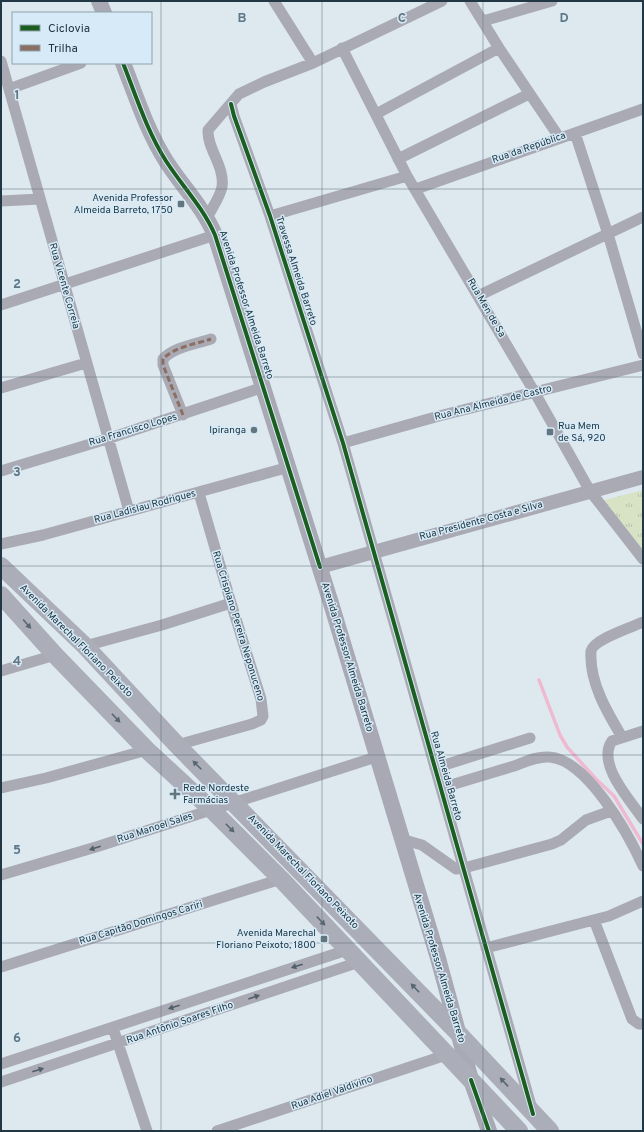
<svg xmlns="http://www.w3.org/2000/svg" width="644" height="1132" font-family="Overpass,sans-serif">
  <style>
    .park { fill: url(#park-tufts) }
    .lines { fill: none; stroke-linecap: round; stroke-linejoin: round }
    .stream { stroke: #f0b9d2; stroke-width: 3.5 }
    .minor { stroke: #aaaab4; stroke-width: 11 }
    .tertiary { stroke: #aaaab4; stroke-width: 14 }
    .secondary { stroke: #a8a9b4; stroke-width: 16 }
    .primary { stroke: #abadb8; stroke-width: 18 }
    .quiet { stroke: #8d6e63; stroke-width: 3; stroke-dasharray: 6 3; stroke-linecap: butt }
    .cycleway-casing { stroke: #d6ebf7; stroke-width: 6 }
    .cycleway { stroke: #1b5e20; stroke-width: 4 }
    .oneway { fill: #586672 }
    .oneway2 { fill: #515f6b }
    .grid { fill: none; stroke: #63757f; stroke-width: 1; stroke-opacity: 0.55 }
    .poi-dot { fill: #63757f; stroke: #d6ebf7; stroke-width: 1.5 }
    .labels { text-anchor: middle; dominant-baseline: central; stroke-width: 3; stroke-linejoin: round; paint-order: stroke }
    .street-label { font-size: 10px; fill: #213743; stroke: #d6ebf7 }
    .poi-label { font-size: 10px; fill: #213743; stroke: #d6ebf7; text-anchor: end }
    .grid-label { font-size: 13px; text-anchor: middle; font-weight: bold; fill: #63757f; stroke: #d6ebf7; stroke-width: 3; stroke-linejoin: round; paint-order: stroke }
  </style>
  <defs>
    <pattern id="park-tufts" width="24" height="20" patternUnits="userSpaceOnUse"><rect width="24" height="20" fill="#d8e2c5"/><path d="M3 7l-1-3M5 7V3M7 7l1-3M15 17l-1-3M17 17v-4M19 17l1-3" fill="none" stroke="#b9c2aa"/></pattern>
  </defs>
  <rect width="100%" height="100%" fill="#dee9ef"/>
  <path class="park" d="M 643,490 L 643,562 L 597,502 Z"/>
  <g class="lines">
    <path class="stream" d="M 539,680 L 560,735 L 567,747 L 596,779 L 614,796 L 643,844"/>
    <path class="minor" d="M 274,1 L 313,63
      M 470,1 L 499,48 L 559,137
      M 483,21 L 552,1
      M 342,48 L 407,176 L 535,393 L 590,491 L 643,559
      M 1,61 L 129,511
      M 9,89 L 81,63
      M 231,104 L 234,116 L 270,216 L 343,443 L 532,1109
      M 376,114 L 499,48
      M 575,133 L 608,234 L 643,354
      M 398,159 L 529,94
      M 416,189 L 643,109
      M 1,201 L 40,199
      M 270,216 L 407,176
      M 207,218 C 212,208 220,197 222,187 C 225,166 207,149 208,130 L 239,94 L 264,82 L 313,63 L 442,1
      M 478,296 L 643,217
      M 1,305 L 215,235
      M 1,388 L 86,363
      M 183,415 L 163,365 L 163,359 C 174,347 196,344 211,339
      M 343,443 L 439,416 L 643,365
      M 1,471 L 107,439 L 264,387
      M 1,544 L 43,535 L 289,467
      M 85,646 L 162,625 L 231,603
      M 1,671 L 55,655
      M 643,731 L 612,741 C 596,764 631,801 643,819
      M 622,737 C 607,712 589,682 591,651 C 594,639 631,628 643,622
      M 177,745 L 252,724 L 261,720 L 263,716 L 261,699 L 231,603 L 199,493
      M 435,768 L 530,738
      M 1,788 L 46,778 L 147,750
      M 441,788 C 465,781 490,773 514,766 C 525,762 537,756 549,757 C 587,759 629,835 643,866
      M 401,839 L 422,845 L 456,869 L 464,868 L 552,844 L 561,840 L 586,820 L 611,811
      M 1,875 L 96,847 L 376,757
      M 594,920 L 632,1019 L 639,1024 L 643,1024
      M 486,948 L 609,916 L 643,901
      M 1,967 L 281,879
      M 113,1028 L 147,1131
      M 1,1064 L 347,950
      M 1,1082 L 359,962
      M 217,1131 L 446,1055"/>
    <path class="tertiary" d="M 320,567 L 643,477"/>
    <path class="secondary" d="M 99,1 L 104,13
      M 123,63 C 136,96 147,131 166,161 C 182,186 203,207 215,235 L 330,600 L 438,958 L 471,1080 L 489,1131"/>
    <path class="primary" d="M 1,566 L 85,646 L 177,745 L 460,1035 L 550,1131
      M 1,595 L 55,655 L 147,750 L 212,810 L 281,879 L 519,1131"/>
    <path class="quiet" d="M 183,415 L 163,365 L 163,359 C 174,347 196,344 211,339"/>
    <defs>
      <path id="cycleway" d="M 123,63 C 136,96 147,131 166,161 C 182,186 203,207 215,235 L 320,567
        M 231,104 L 234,116 L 270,216 L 343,443 L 533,1114
        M 471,1080 L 489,1131"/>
    </defs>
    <use href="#cycleway" class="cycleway-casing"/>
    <use href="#cycleway" class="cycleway"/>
  </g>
  <defs><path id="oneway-solid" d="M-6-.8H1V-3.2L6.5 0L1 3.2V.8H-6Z"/></defs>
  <g class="oneway">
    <use href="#oneway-solid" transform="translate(27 624) rotate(49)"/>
    <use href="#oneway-solid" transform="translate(116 718) rotate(46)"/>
    <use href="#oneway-solid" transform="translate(197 765) rotate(-135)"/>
    <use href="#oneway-solid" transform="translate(230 828) rotate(45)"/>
    <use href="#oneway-solid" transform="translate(321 921) rotate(47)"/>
    <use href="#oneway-solid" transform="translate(415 988) rotate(-134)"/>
    <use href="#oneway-solid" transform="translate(504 1082) rotate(-133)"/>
  </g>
  <g class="oneway2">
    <use href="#oneway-solid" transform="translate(95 848) rotate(163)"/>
    <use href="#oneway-solid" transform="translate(297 966) rotate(162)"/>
    <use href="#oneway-solid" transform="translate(254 997) rotate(-19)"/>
    <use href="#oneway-solid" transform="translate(174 1007) rotate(162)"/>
    <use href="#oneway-solid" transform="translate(38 1070) rotate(-18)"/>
  </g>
  <path class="grid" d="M 161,1 L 161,1131M 322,1 L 322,1131M 483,1 L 483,1131M 1,189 L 643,189M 1,377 L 643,377M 1,566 L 643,566M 1,755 L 643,755M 1,943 L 643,943"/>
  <g class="poi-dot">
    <rect x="177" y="200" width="8" height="8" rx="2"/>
    <circle cx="254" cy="430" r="4"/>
    <rect x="546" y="428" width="8" height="8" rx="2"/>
    <path d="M173 788h4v4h4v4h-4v4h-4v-4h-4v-4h4z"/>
    <rect x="320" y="935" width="8" height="8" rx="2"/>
  </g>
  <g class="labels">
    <g class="street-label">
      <text transform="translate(529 148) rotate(-19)">Rua da República</text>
      <text transform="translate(296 271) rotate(72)">Travessa Almeida Barreto</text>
      <text transform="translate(64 286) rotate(74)">Rua Vicente Correia</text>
      <text transform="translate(246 305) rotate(72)">Avenida Professor Almeida Barreto</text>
      <text transform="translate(486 308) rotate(60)">Rua Men de Sa</text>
      <text transform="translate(493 403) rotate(-14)">Rua Ana Almeida de Castro</text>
      <text transform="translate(133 430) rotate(-17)">Rua Francisco Lopes</text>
      <text transform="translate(145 507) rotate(-15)">Rua Ladislau Rodrigues</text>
      <text transform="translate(481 521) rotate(-15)">Rua Presidente Costa e Silva</text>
      <text transform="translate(238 626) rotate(73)">Rua Crispiano Pereira Neponuceno</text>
      <text transform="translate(76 641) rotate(45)">Avenida Marechal Floriano Peixoto</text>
      <text transform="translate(347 657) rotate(73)">Avenida Professor Almeida Barreto</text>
      <text transform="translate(446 776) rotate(74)">Rua Almeida Barreto</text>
      <text transform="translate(155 828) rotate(-18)">Rua Manoel Sales</text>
      <text transform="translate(303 872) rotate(46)">Avenida Marechal Floriano Peixoto</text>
      <text transform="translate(141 923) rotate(-17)">Rua Capitão Domingos Cariri</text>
      <text transform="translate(439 968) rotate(73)">Avenida Professor Almeida Barreto</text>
      <text transform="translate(180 1023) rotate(-19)">Rua Antônio Soares Filho</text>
      <text transform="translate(332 1093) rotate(-19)">Rua Adiel Valdivino</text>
    </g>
    <g class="poi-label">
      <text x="173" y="198">Avenida Professor<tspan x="173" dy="12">Almeida Barreto, 1750</tspan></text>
      <text x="558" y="426" text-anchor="start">Rua Mem<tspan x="558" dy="12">de Sá, 920</tspan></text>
      <text x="246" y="430">Ipiranga</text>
      <text x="183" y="788" text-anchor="start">Rede Nordeste<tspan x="183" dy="12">Farmácias</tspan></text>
      <text x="316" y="933">Avenida Marechal<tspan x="316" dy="12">Floriano Peixoto, 1800</tspan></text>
    </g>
  </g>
  <g class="grid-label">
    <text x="242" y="22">B</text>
    <text x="402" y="22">C</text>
    <text x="564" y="22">D</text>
    <text x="17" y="99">1</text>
    <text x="17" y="288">2</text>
    <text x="17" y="476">3</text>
    <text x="17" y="665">4</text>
    <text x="17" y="854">5</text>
    <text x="17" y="1042">6</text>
  </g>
  <rect width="644" height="1132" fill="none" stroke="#213743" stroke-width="4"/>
  <rect x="12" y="12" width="140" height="52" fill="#d6ebf7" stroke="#8ea3af"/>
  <rect x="20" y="25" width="20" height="6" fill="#1b5e20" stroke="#8ea3af"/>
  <text x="48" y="32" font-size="12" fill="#213743">Ciclovia</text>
  <rect x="20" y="45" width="20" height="6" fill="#8d6e63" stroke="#8ea3af"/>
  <text x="48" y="52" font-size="12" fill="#213743">Trilha</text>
</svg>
